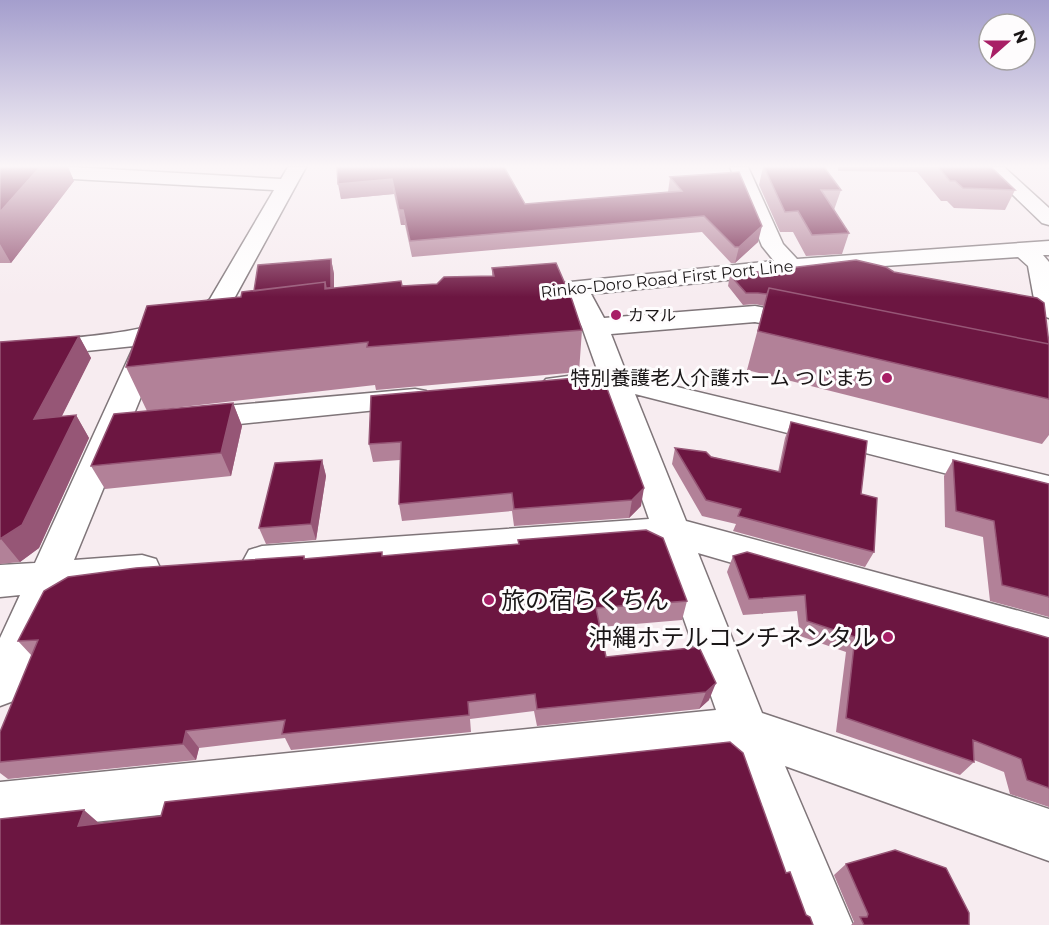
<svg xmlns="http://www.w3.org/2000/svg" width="1049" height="925" font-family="Montserrat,'Noto Sans JP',sans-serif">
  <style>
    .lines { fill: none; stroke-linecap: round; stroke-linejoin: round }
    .minor-casing { stroke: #7f7579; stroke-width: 3 }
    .minor { fill: #fff; fill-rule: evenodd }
    .wall { fill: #b28198 }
    .shaded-wall { fill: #965676 }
    .building { fill: #6c1641; stroke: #965676; stroke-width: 1.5 }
    .poi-dot { fill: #a81f66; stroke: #fefcfd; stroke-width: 2 }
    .labels { text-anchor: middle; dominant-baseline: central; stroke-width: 6; stroke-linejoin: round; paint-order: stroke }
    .far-street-label { font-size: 16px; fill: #1a1617; stroke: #fefcfd }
    .far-poi-label { font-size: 16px; fill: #1a1617; stroke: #fefcfd; text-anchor: start }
    .poi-label { font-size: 20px; fill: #1a1617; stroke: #fefcfd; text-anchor: end }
    .near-poi-label { font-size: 24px; fill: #1a1617; stroke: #fefcfd; text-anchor: start }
  </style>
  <rect width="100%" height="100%" fill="#f7ecf0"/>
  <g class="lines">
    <defs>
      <path id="minor" d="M 0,167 L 72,167 L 281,179 L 288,167 L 306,167 L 229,308 L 217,320 L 193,330 L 195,333 L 191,339 L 163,343 L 74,560 L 142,555 L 156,559 L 161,570 L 156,581 L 142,585 L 61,592 L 16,700 L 0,706 L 0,638 L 20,595 L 0,597 L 0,565 L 35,563 L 134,346 L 0,360 L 0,344 C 56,338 170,337 210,299 L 274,190 L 0,175 Z
        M 730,167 L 748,167 L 783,244 L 797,259 L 1049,241 L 1049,255 L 1043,255 L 1049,262 L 1049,318 L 1040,315 L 1036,310 L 1028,266 L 1018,257 L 824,270 L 591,294 L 604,318 L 755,306 L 813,318 L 817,324 L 813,330 L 804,332 L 755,322 L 611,334 L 627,375 L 1049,476 L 1049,500 L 635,394 L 686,521 L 1049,619 L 1049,655 L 698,553 L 762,713 L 1049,809 L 1049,861 L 785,766 L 853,925 L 797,925 L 732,754 L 0,832 L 0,782 L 716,710 L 658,546 L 262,576 L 249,572 L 243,561 L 249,550 L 262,546 L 649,519 L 604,390 L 556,394 L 546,391 L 541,385 L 546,379 L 598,372 L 582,327 L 567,297 L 522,301 L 513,299 L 510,294 L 513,289 L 522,287 L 774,261 L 762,246 Z
        M 984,167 L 1004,167 L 1049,208 L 1049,225 L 1042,223 Z
        M 415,389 L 426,391 L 430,398 L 426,405 L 191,429 L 180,426 L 176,419 L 180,412 L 191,409 Z"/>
    </defs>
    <use href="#minor" class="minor-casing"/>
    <use href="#minor" class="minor"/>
  </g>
  <path class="wall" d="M 0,167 L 68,167 L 74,181 L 11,263 L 0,263 Z
    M 337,167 L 525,204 L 668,192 L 670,177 L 758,242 L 735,263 L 731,263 L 702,232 L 412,257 L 405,225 L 401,225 L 394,194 L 341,199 Z
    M 763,167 L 824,167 L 841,190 L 834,210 L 849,233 L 842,254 L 806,256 L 793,232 L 780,232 L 759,185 Z
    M 838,167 L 991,167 L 1015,190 L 1005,210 L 954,208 L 947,201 L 941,201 L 917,172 L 838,171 Z
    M 331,259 L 334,274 L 334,288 L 437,284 L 492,276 L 492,268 L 582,330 L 579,372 L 376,390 L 375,385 L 147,411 L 126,367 L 241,297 Z
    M 894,272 L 1049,340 L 1049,435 L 1042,444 L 747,370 L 764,306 L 755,304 L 743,305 L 728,286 L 730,275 Z
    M 79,336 L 91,358 L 61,417 L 76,415 L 89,438 L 39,548 L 20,562 L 0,564 L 0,342 Z
    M 587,377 L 641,506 L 629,518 L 514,526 L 512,511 L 402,521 L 399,504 L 400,460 L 373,462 L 369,444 Z
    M 233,403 L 242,426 L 231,476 L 105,489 L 91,466 Z
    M 791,422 L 861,494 L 874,552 L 865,567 L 733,531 L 736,524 L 702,516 L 672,464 L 675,448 L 778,472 L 785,438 Z
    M 322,460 L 326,476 L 316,540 L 266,544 L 259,528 Z
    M 953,460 L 1049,484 L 1049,617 L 990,601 L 983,537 L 945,527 L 944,476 Z
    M 518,540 L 687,601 L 682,620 L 600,627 L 606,657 L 699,647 L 709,700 L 699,709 L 537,726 L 534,711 L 470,719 L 471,732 L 291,750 L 285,738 L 199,748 L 196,760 L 8,779 L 0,773 L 0,732 L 32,656 L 18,641 L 304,556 L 305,558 L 383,556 L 519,544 Z
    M 733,556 L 1049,638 L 1049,807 L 1010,794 L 1004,772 L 974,760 L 974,762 L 960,775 L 836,732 L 846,652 L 800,636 L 797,611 L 743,615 L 727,572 Z
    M 846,864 L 969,925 L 851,925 L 854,922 L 834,875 Z"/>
  <path class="shaded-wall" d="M 40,167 L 68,167 L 74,181 L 11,263 L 0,244 L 0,212 Z
    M 392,179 L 394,194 L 341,199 L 338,184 Z
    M 399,210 L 403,210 L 405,225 L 401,225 Z
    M 762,226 L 758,242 L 735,263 L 739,247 Z
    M 331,259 L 334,274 L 334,303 L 325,289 L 325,282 Z
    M 79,336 L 91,358 L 49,442 L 34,419 Z
    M 233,403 L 242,426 L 231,476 L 221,453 Z
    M 76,415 L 89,438 L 39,548 L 20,562 L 1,539 Z
    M 322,460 L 326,476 L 316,540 L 311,524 Z
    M 644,488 L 641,506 L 629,518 L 632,500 Z
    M 716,683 L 709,700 L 699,709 L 706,692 Z
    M 186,731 L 199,748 L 196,760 L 183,744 Z
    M 84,810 L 100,824 L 78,826 Z"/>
  <path class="building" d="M 0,167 L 40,167 L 0,212 Z
    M 337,167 L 504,167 L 525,204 L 682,191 L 670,177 L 739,172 L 762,226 L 739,247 L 735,247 L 704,216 L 410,241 L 403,210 L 399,210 L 392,179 L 338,184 Z
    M 764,167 L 824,167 L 841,190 L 821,190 L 849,233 L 812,235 L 798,211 L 785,212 Z
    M 938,167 L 991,167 L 1015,190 L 963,188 L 955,181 L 950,181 Z
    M 331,259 L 331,288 L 326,288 L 325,282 L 254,291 L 258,265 Z
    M 856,260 L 886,267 L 894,272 L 1037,298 L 1044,303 L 1049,344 L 769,288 L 767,294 L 758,293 L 746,293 L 730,275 Z
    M 556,263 L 572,300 L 582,330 L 367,347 L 368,342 L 126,367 L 147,306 L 241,297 L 242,292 L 325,282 L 325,289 L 401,281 L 402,286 L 437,284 L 444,277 L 494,276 L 492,268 Z
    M 769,288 L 1049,344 L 1049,399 L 758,331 Z
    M 79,336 L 34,419 L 76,415 L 22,525 L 0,539 L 0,342 Z
    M 587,377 L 605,383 L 644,488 L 632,500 L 514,509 L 512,493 L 399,504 L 401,442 L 369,444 L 371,396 Z
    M 233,403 L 221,453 L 91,466 L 114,414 Z
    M 791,422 L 867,441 L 861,494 L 877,498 L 874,552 L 738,516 L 741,509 L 706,500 L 675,448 L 706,452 L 711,457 L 780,472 Z
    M 322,460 L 311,524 L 259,528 L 275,463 Z
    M 953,460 L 1049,484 L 1049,597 L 1002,585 L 994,521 L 956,511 Z
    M 646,530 L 663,538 L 687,601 L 596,608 L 606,657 L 699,647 L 716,683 L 706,692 L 537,709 L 535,694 L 468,702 L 469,715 L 282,734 L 285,720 L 186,731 L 183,744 L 0,762 L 0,732 L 38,640 L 18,641 L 44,591 L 68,577 L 136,568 L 304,556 L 304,559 L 382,552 L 382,556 L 519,544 L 518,540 Z
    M 747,552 L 1049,638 L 1049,788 L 1027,780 L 1021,759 L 973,740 L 974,762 L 846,718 L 855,637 L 807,621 L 805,595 L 749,599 L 733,556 Z
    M 730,742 L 743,753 L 786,873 L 790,872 L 806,915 L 810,917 L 813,925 L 0,925 L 0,819 L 84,810 L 78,826 L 161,816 L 165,802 Z
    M 895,850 L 946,868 L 969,913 L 969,925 L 864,925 L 860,917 L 867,917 L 868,914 L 846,864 Z"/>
  <linearGradient id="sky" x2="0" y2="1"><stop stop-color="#a49ecd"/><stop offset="0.56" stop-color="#fbf6f8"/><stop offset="1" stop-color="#fbf6f8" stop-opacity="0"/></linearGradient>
  <rect width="1049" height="297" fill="url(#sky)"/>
  <g class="poi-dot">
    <circle cx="616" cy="315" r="6"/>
    <circle cx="887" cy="378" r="6"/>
    <circle cx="489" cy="600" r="6"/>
    <circle cx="888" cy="637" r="6"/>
  </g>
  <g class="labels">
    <g class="far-street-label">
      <text transform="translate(667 279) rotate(-6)">Rinko-Doro Road First Port Line</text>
    </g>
    <g class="far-poi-label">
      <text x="628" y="315">カマル</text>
    </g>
    <g class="poi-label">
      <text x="875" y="378">特別養護老人介護ホーム つじまち</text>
    </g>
    <g class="near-poi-label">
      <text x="501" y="600">旅の宿らくちん</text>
      <text x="876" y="637" text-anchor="end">沖縄ホテルコンチネンタル</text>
    </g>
  </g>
  <g transform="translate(1007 42) rotate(69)"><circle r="28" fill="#fefcfd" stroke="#a3a0a1" stroke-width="1.5"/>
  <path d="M0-4.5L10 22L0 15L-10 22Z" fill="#a81f66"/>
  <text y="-9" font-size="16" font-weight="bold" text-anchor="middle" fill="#1a1617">N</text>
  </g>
</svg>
